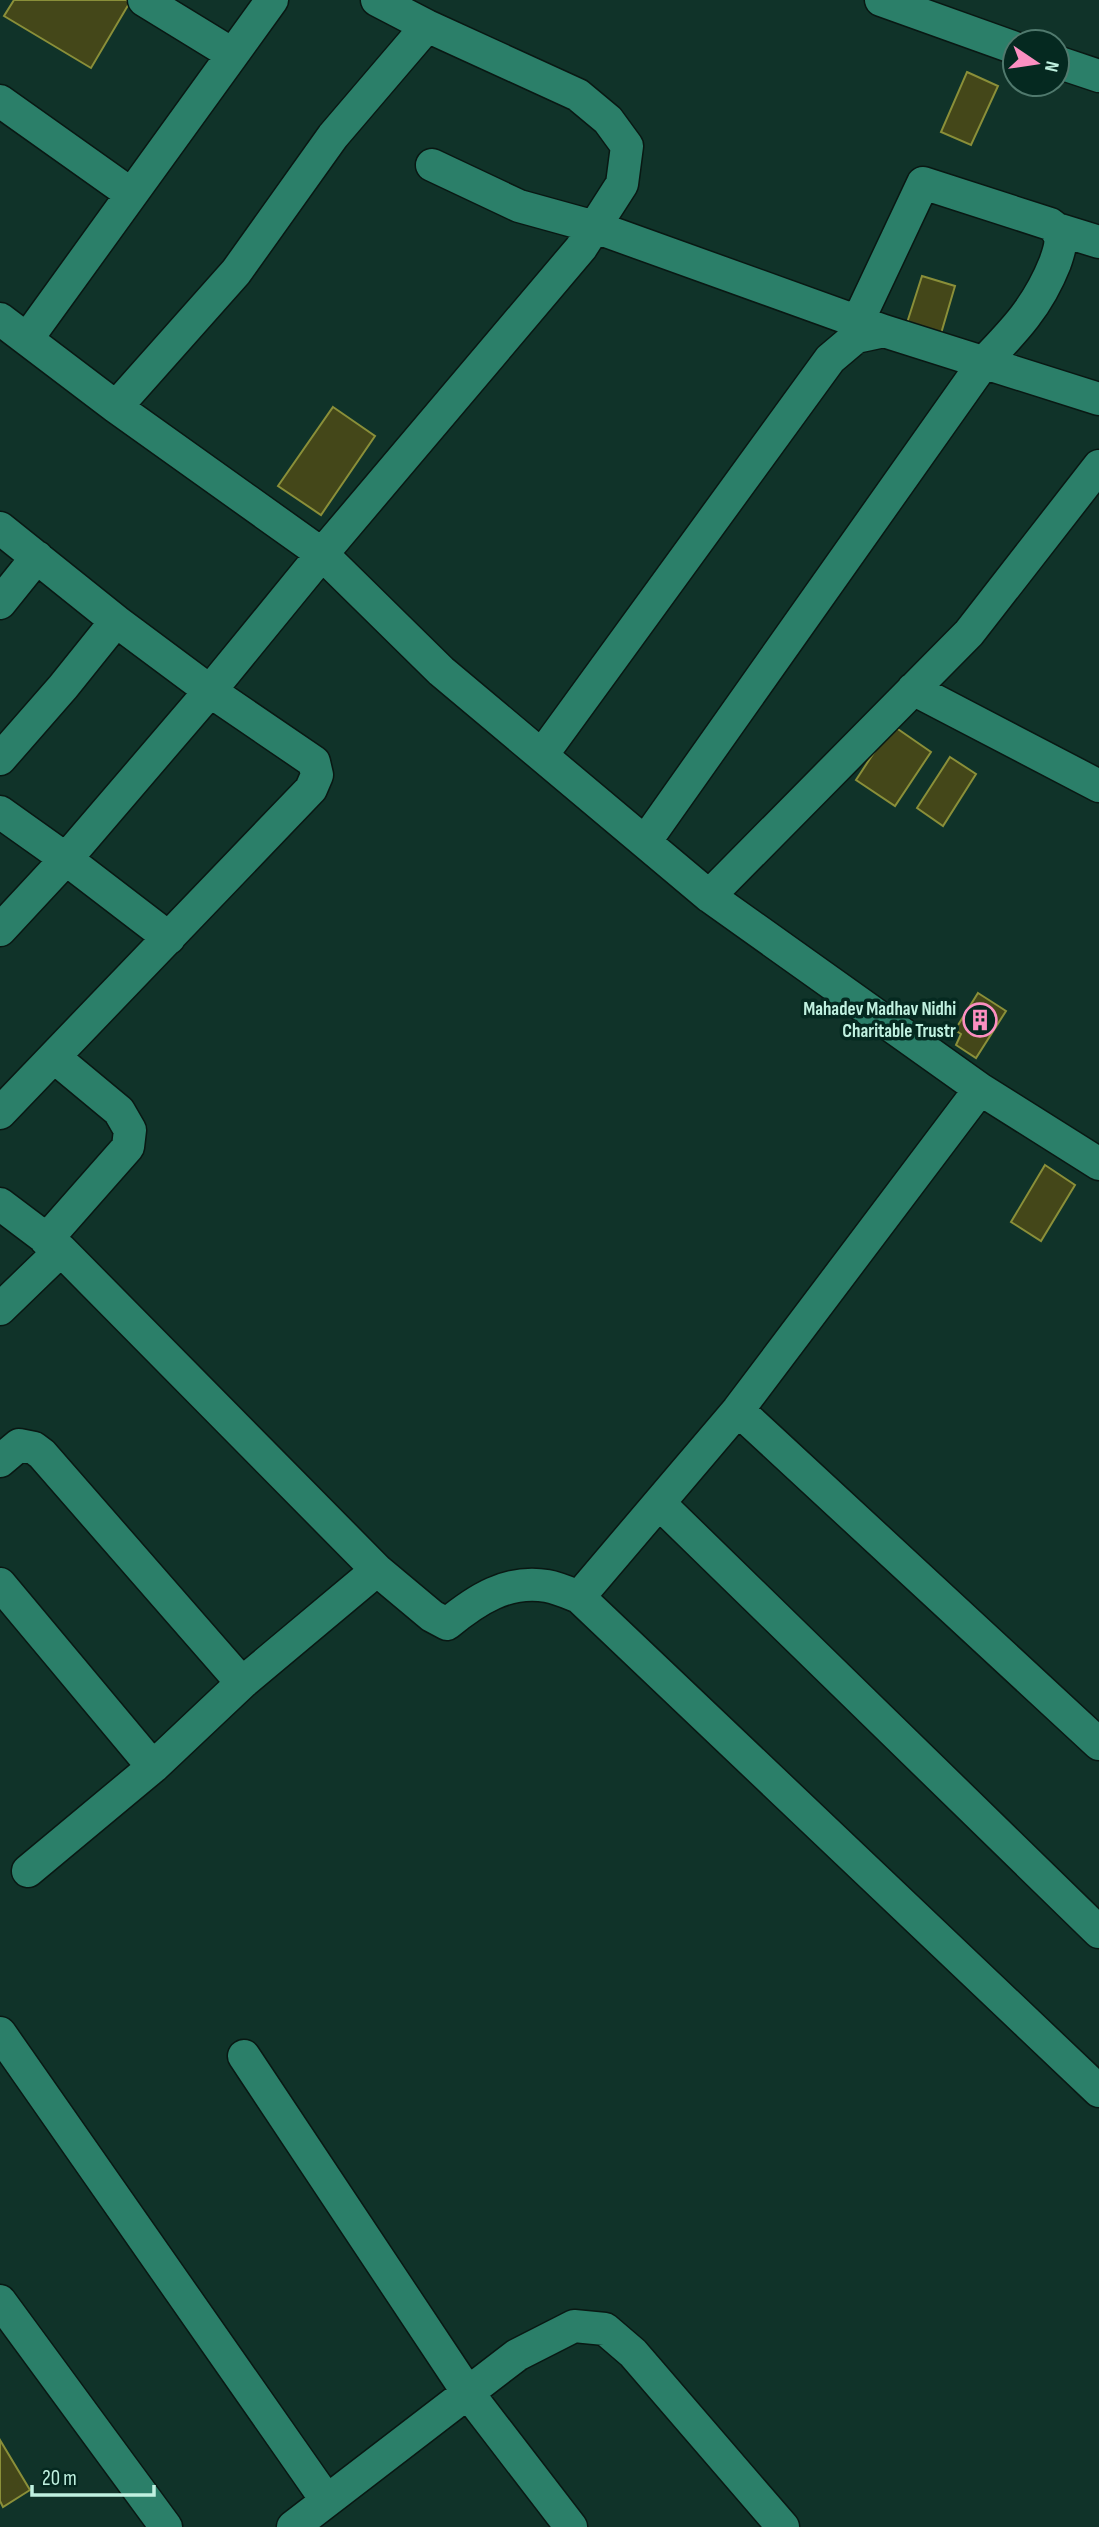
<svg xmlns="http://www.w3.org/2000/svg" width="1099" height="2527" font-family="'Sofia Sans Condensed',sans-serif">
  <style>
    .building { fill: #444719; stroke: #8a8f39; stroke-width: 2 }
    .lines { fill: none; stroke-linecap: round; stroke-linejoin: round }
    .street-casing { stroke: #091813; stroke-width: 35 }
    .street { stroke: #2b7f69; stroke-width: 32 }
    .labels { text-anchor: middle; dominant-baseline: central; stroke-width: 7; stroke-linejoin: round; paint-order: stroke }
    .poi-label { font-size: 19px; font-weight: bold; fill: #c0f1e0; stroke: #052920; text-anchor: end }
  </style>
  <rect width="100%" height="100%" fill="#103329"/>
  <path class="building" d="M 14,0 L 126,0 L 130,2 L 91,68 L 4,16 Z
    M 967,72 L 998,86 L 971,145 L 941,132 Z
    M 922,276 L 955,286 L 940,337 L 906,326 Z
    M 333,407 L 375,436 L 321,515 L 278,486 Z
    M 892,725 L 931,752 L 895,806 L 856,780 Z
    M 950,757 L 976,774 L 943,826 L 917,808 Z
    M 978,993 L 1006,1011 L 976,1058 L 956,1045 L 961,1034 L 955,1030 Z
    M 1045,1165 L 1075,1185 L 1041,1241 L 1011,1222 Z
    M 0,2440 L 30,2490 L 3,2507 L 0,2501 Z"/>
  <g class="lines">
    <defs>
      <path id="street" d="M 144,0 L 232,54
        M 881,0 L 1015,48
        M 1057,62 L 1099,76
        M 0,101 L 131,194
        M 432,165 L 519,206 L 595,227 L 884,331 L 1099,399
        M 1057,229 L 1099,242
        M 0,319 L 116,407 L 322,554 L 441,671 L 709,896 L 980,1089 L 1099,1164
        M 27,339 L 272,0
        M 116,407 L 236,272 L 333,136 L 427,26
        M 0,528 L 116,621 L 210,691 L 314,762 L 317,775 L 311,789 L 0,1113
        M 0,603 L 37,557
        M 913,689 L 1099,786
        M 542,755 L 830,359 L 856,337 L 884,331
        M 0,759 L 63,687 L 116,621
        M 0,812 L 66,859 L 169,938
        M 645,842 L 984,362 C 1015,330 1038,306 1055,263 C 1060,248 1066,235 1050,224 L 923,183 L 858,321
        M 709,896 L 969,633 L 1099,466
        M 0,930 L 66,859 L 210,691 L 322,554 L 581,248 L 622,184 L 627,146 L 608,120 L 578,95 L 427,26 L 377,0
        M 0,1204 L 61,1250 L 377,1570 L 432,1616 L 447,1624 C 476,1600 508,1579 547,1586 C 558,1588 569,1593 579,1597 L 738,1410 L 980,1089
        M 46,1240 L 128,1147 L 130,1130 L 119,1111 L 54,1057
        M 0,1309 L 61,1250
        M 738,1410 L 1099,1744
        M 0,1461 L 19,1445 L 34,1448 L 42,1454 L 242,1683
        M 659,1503 L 1099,1932
        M 0,1584 L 153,1767
        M 579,1597 L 1099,2091
        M 28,1871 L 153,1767 L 242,1683 L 377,1570
        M 0,2033 L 327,2501
        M 244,2056 L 468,2393 L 571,2527
        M 0,2301 L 166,2527
        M 293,2527 L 517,2355 L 574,2326 L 605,2329 L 633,2353 L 783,2527"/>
    </defs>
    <use href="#street" class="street-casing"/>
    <use href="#street" class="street"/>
  </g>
  <defs>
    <symbol id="building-ring" viewBox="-11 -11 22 22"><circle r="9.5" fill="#052920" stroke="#fc8fc1" stroke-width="1.5"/><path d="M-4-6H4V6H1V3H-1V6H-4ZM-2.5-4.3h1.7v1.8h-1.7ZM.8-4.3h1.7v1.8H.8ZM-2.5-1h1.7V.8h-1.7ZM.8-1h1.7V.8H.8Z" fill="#fc8fc1"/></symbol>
  </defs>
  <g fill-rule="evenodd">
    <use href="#building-ring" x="961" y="1001" width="38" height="38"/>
  </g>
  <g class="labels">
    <g class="poi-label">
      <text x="956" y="1009">Mahadev Madhav Nidhi<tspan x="956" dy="22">Charitable Trustr</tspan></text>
    </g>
  </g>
  <g transform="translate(1036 63) rotate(103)"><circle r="33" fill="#052920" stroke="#50796d" stroke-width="2"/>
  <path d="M0-5L12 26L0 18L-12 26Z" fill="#fc8fc1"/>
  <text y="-10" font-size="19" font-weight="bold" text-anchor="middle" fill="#c0f1e0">N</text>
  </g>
  <path d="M32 2485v10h122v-10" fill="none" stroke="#c0f1e0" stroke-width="3.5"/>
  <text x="42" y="2485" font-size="21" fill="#c0f1e0" stroke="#052920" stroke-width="5" paint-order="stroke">20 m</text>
</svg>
